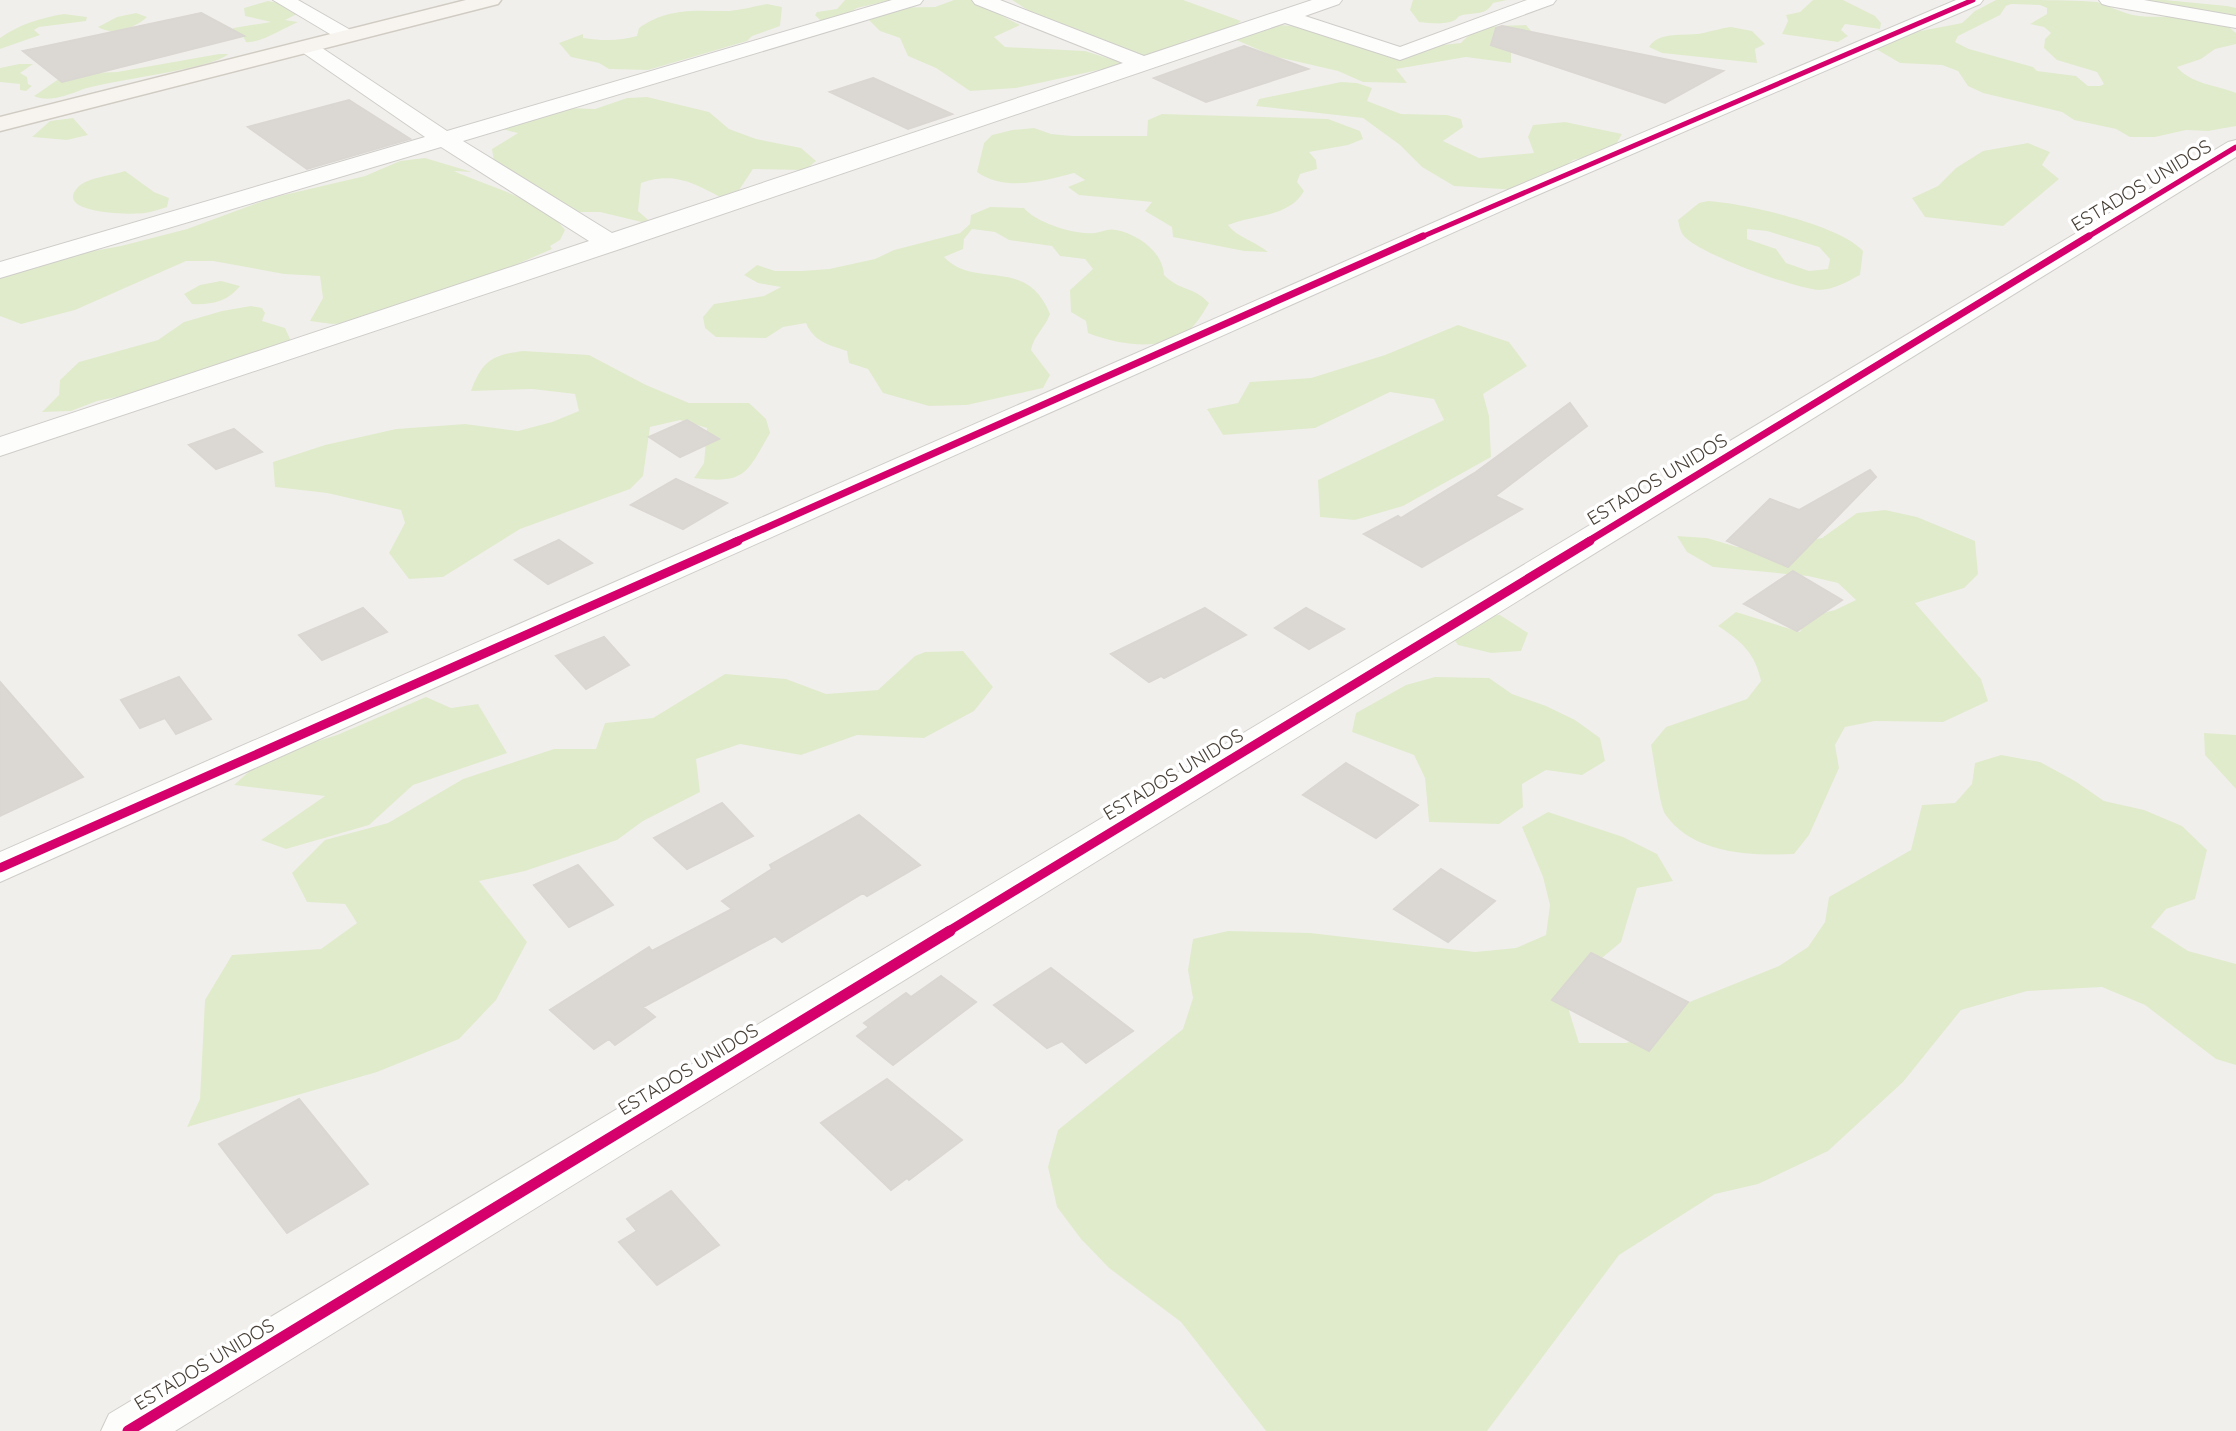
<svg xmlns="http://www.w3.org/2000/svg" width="2236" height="1431" font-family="Quicksand,sans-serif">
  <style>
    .green { fill: #e0ebcc; fill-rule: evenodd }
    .building { fill: #dbd8d4; stroke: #dad6d1; stroke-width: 2 }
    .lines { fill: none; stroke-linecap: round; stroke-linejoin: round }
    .street-casing { stroke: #cfcdc9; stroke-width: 2 }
    .secondary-casing { stroke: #d1ccc3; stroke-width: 3 }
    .street { fill: #fdfdfc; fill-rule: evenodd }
    .secondary { fill: #f7f4ef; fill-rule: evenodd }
    .cycleway-far3-casing { stroke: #fff; stroke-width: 8 }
    .cycleway-far2-casing { stroke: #fff; stroke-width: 10 }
    .cycleway-far1-casing { stroke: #fff; stroke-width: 13 }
    .cycleway-casing { stroke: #fff; stroke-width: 16 }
    .cycleway-far3 { stroke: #d6006c; stroke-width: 5 }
    .cycleway-far2 { stroke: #d6006c; stroke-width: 7 }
    .cycleway-far1 { stroke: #d6006c; stroke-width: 9 }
    .cycleway { stroke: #d6006c; stroke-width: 11 }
    .labels { text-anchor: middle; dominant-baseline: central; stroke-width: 7; stroke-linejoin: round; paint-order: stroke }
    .street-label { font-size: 19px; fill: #484037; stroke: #fff }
  </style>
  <rect width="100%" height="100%" fill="#f1efec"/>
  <path class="green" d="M 845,0 L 891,0 L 857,8 L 837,20 L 821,21 L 815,15 L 817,12 L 837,9 Z
    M 954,0 L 971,0 L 1020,25 L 994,37 L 1005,47 L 1085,51 L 1126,64 L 1016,88 L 970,91 L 936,68 L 908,56 L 900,38 L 880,31 L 869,20 L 879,8 L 935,7 Z
    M 1012,0 L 1183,0 L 1241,21 L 1227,32 L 1187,40 L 1169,53 L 1125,57 L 1043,20 Z
    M 1413,0 L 1507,0 L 1493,3 C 1485,16 1476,12 1463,15 C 1455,17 1461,17 1453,21 C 1443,25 1430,23 1419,22 L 1410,10 Z
    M 1813,0 L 1843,0 L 1875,16 L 1881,23 L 1880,29 L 1845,24 L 1841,30 L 1848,36 L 1838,42 L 1782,34 L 1788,21 L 1786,15 L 1800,12 Z
    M 1996,0 C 2026,0 2069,0 2097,2 C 2109,6 2120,12 2133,15 C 2165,21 2210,8 2236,33 L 2236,44 L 2215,49 L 2201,59 L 2177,67 C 2191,84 2216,85 2236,93 L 2236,126 L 2208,131 L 2186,130 L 2155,137 L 2130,137 L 2116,129 L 2074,120 L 2062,112 L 1983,93 L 1968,86 L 1958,71 L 1942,65 L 1900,63 L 1876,49 L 1905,34 L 1962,23 L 1975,11 ZM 2011,4 L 2040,5 L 2047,8 L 2047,14 L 2030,24 L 2044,27 L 2051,33 L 2045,39 L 2044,48 L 2057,60 L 2097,72 L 2104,84 L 2100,86 L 2088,86 L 2076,76 L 2037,71 L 2033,67 L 1969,49 L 1955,42 L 1958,36 L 2000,15 L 2006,6 Z
    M 2123,0 L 2165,0 L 2227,6 L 2236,8 L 2236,18 Z
    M 268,1 L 290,5 L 301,12 L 285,20 L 298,22 C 284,28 259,44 246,42 L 243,36 L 233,32 L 233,28 L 271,22 L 245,16 L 244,8 Z
    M 767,4 L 782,7 L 780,26 L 752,36 L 747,41 L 648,70 L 609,69 L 599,63 L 571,57 L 559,43 L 583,34 L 583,38 C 603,41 619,41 637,36 L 639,28 C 668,7 696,11 729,11 C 742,10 755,6 767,4 Z
    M 136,13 L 147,17 C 136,27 115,37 98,27 L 117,17 Z
    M 64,14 L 87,17 L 86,21 L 39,27 L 34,30 L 40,35 L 0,49 L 0,38 C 20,24 40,18 64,14 Z
    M 1269,24 L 1303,27 L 1341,39 L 1415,55 L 1433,46 L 1461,43 C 1477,24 1502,26 1526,25 L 1532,32 L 1499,39 L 1511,47 L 1511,63 L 1466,57 L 1396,69 L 1407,83 L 1363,82 L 1338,71 L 1273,56 L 1234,39 Z
    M 1731,27 L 1752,31 L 1765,44 L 1755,49 L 1757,63 L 1662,53 L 1649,47 C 1659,30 1686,37 1703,33 C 1713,31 1721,28 1731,27 Z
    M 219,54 L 228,54 C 214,69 109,80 81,90 C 68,95 47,103 34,96 L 66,74 L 117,72 Z
    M 19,64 L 33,64 L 20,73 L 27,77 L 28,84 L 32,86 L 26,91 L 20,90 L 20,84 L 0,82 L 0,68 Z
    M 1341,82 L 1357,83 L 1372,88 L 1367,101 L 1401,114 L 1447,115 L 1461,119 L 1463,127 L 1443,141 L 1479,158 L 1534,153 L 1528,137 L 1533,125 L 1565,122 L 1622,134 L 1612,151 L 1573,160 L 1535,187 L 1517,190 L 1454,186 L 1422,167 L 1400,145 L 1363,118 L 1256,106 L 1259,99 Z
    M 647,97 L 709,112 L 729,129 L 756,139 L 801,148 L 816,161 L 805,170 L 753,169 L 739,190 L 720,197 C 691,182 673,172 641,183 L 638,211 L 654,225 L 600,212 L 578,212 L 495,168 L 492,149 L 518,133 L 480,124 L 567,108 L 595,109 L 627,98 Z
    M 1162,114 L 1328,119 L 1360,131 L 1363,139 L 1348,145 L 1309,152 L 1316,160 L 1317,169 L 1300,174 L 1297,182 L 1304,191 C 1289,218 1253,214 1228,225 C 1238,238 1255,241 1268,252 L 1244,251 L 1173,237 L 1172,227 L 1145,211 L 1152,202 L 1079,195 L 1068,187 L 1085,180 L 1074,173 C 1044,181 1005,192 977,172 L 984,143 L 992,135 L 1012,130 L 1034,128 L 1051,134 L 1072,136 L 1147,136 L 1148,120 Z
    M 73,118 L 88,135 L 67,140 L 32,137 L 50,121 Z
    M 2028,143 L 2050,152 L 2042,165 L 2059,179 L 2003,226 L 1925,217 L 1912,198 L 1938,186 L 1956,168 L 1983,151 Z
    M 425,158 L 472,172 L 454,171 C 487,186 543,200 565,230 L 560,240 L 550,246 L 552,249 L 492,275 L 358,322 L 332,324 L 310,321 L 323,298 L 320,276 L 284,274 L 213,261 L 186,261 L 75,310 L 21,324 L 0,316 L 0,275 L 65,256 L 121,246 L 187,229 L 271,198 L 365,176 L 400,161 Z
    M 125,171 L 154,192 L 169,198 L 167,207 C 160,209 152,212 145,213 C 133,215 52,214 78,187 C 86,178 113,175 125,171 Z
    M 1708,201 C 1743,203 1841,225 1863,251 L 1860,275 C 1848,281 1834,290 1819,290 C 1796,289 1696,253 1683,235 C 1680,231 1679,225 1678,220 L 1699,203 ZM 1747,229 L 1767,231 L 1819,247 L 1830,259 L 1828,269 L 1809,271 L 1786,263 L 1776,249 L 1747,239 Z
    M 990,207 L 1024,208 C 1036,223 1076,235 1094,233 C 1102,232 1108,228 1116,230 C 1138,234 1163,252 1164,275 C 1181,292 1192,285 1209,303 C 1203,314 1192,331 1180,337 C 1152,350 1116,344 1088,333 L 1086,321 L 1071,312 L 1070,290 L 1093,269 L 1085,259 L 1060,256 L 1052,246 L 1009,240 L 995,232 L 972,229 L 964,239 L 963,249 L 944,257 C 975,290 1026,255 1050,314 C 1045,328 1034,335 1031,350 L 1050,375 L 1043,388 L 967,405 L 929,406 L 883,393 L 868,369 L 849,363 L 847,351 C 829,345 814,342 806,323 L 783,327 L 766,338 L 716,337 L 705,328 L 703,317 L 714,304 L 764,296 L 781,287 L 758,283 L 744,275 L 757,265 L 775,271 L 801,271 L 829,269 L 875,259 L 894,250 L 960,233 L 970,224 L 971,215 Z
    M 221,281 L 240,286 C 228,302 210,305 192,304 L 184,294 L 200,285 Z
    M 251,306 L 262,308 L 265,313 L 262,321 L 285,328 L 291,341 L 127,395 L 97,401 L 71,411 L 42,412 L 59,395 L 60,380 L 79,362 L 158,340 L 184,322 L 222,311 Z
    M 1458,325 L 1509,342 L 1527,366 L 1483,394 L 1489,416 L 1491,457 L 1403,506 L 1355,520 L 1320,517 L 1318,480 L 1444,420 L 1434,399 L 1390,392 L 1315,428 L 1223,435 L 1207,409 L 1238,403 L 1250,382 L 1311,378 L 1385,355 Z
    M 523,351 L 589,355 L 646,385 L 689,403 L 749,403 L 766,419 L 770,433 C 746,475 745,484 694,478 L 704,463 L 707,428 L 680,420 L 650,427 L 643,476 L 630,489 L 520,529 L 443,577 L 409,579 L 389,553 L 405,523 L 401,510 L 327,493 L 275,487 L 273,462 L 325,445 L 396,429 L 465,424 L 518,431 L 552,422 L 579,411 L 575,394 L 532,389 L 471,391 C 482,361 492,355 523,351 Z
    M 1885,510 L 1917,517 L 1975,541 L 1978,574 L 1964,588 L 1915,603 L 1981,679 L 1988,701 L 1943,722 L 1875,721 L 1845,727 L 1835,745 L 1839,768 L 1809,835 L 1794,854 C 1751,856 1692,854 1665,814 C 1659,803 1654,759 1651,745 L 1666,727 L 1747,699 L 1761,681 C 1755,653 1741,641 1718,626 L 1736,612 L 1800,632 L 1808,617 L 1835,610 L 1856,600 L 1838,583 L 1808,576 L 1713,567 L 1687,552 L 1677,536 L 1707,538 L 1737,547 L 1769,547 L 1822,538 L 1857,513 Z
    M 1500,615 L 1528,633 L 1521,651 L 1491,653 L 1458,645 L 1445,627 L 1467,616 Z
    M 963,651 L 993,687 L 974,711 L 924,738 L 857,735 L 801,755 L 740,744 L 696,759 L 700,792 L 643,821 L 617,840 L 525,871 L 479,881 L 527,942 L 496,1000 L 459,1039 L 377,1072 L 187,1127 L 200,1099 L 205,1000 L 232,955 L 321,949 L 357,923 L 345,904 L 307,902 L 292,873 L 325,840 L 388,823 L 463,779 L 554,749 L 596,749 L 605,723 L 653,718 L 725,674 L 786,679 L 826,694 L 878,690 L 915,656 L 925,652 Z
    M 1435,677 L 1489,678 L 1512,694 L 1546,706 L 1575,720 L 1600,738 L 1605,761 L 1582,775 L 1546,770 L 1522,784 L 1523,807 L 1499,824 L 1429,822 L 1425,778 L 1414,755 L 1352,732 L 1356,713 L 1406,685 Z
    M 426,697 L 451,708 L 478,704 L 507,753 L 413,785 L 369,825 L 286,849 L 261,840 L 325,796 L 234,785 L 264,758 L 337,735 Z
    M 2204,733 L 2236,735 L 2236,789 L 2205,755 Z
    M 2001,755 L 2040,762 L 2075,781 L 2104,801 L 2144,810 L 2182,826 L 2207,850 L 2195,899 L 2166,909 L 2151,927 L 2188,951 L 2236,964 L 2236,1065 L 2216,1059 L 2145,1005 L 2102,987 L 2027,991 L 1961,1010 L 1903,1082 L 1828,1151 L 1758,1184 L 1715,1194 L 1619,1255 L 1487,1431 L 1266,1431 L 1181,1322 L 1109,1268 L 1081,1239 L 1057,1207 L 1048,1167 L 1058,1130 L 1183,1029 L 1193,998 L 1188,970 L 1193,939 L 1228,931 L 1310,933 L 1475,952 L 1516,948 L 1546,935 L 1550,905 L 1543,877 L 1522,827 L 1548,812 L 1623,837 L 1657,854 L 1673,881 L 1637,888 L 1621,942 L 1572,983 L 1569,1011 L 1579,1043 L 1626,1043 L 1659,1028 L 1682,1005 L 1779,966 L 1808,947 L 1825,922 L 1829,897 L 1911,850 L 1922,805 L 1955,803 L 1972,784 L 1975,763 Z"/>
  <path class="building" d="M 201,13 L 244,36 L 62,82 L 23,51 Z
    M 1502,26 L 1723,71 L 1665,103 L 1491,45 L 1496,28 Z
    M 1244,46 L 1308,69 L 1206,102 L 1154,78 Z
    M 873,78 L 952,114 L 908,129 L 830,92 Z
    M 349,100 L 410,139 L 307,169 L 248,127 Z
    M 1570,403 L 1587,426 L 1495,496 L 1522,509 L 1422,567 L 1364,534 L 1398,516 L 1401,518 L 1476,472 Z
    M 687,420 L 719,439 L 680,457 L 649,437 Z
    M 234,429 L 262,452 L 216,469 L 189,445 Z
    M 1870,470 L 1876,477 L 1788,567 L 1727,541 L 1770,499 L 1799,510 Z
    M 676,479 L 727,503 L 683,529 L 631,505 Z
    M 559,540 L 592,563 L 548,584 L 515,560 Z
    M 1793,571 L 1842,600 L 1797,631 L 1744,604 Z
    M 363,608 L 387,632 L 322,660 L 299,635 Z
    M 1205,608 L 1246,635 L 1164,678 L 1161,676 L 1149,682 L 1111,654 Z
    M 1306,608 L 1344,629 L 1309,649 L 1275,628 Z
    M 604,637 L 629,665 L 586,689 L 556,656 Z
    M 179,677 L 211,719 L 176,734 L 165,718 L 140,728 L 121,700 Z
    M 0,682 L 83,777 L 0,816 Z
    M 1346,763 L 1418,805 L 1376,838 L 1303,795 Z
    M 722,803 L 753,836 L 687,869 L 654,838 Z
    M 859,815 L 920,865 L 867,896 L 863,893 L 782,942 L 775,936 L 643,1007 L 655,1017 L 615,1045 L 609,1039 L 594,1049 L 550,1010 L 649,947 L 652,951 L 732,909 L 722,901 L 772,869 L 770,865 Z
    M 578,865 L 613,905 L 569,927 L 534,885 Z
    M 1441,869 L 1495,901 L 1448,942 L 1394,909 Z
    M 1591,953 L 1688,1002 L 1649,1051 L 1552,1000 Z
    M 1051,968 L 1133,1031 L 1086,1063 L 1062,1041 L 1047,1048 L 994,1005 Z
    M 941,976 L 976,1002 L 893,1065 L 857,1036 L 869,1027 L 864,1023 L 906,993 L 911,997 Z
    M 887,1079 L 962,1140 L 909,1180 L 907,1178 L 891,1190 L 821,1123 Z
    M 299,1099 L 368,1184 L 287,1233 L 219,1144 Z
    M 671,1191 L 719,1245 L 657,1285 L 619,1242 L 637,1231 L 627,1219 Z"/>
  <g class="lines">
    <defs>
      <path id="street" d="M 273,0 L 298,0 L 354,32 L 357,36 L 354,40 L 340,40 Z
        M 892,0 L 923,0 L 920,4 L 463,141 L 612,233 L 1123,63 L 975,4 L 972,0 L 1000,0 L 1144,56 L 1312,0 L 1342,0 L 1339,4 L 1305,16 L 1400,47 L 1527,0 L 1556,0 L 1553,4 L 1400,60 L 1285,23 L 620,249 L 0,456 L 0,437 L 589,241 L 441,147 L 0,278 L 0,262 L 425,137 L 299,50 L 296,46 L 299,42 L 313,42 L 447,131 Z
        M 1956,0 L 1983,0 L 1980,4 L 1528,199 L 0,882 L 0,852 L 1510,189 Z
        M 2099,0 L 2144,0 L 2236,16 L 2236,28 L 2109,6 L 2102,4 Z
        M 2236,140 L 2236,157 L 175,1431 L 101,1431 L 109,1414 L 2228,142 Z"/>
      <path id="secondary" d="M 466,0 L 501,0 L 498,4 L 0,131 L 0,117 Z"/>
    </defs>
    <use href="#street" class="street-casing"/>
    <use href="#secondary" class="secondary-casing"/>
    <use href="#street" class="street"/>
    <use href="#secondary" class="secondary"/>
    <defs>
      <path id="cycleway-far3" d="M 1419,238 L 1973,0
        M 2086,238 L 2236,147"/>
      <path id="cycleway-far2" d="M 734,542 L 1423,236
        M 1587,542 L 2089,236"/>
      <path id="cycleway-far1" d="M 0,868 L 738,541
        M 947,932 L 1590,541"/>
      <path id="cycleway" d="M 128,1431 L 950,931"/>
    </defs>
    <use href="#cycleway-far3" class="cycleway-far3-casing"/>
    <use href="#cycleway-far2" class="cycleway-far2-casing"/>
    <use href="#cycleway-far1" class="cycleway-far1-casing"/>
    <use href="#cycleway" class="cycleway-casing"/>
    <use href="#cycleway-far3" class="cycleway-far3"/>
    <use href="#cycleway-far2" class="cycleway-far2"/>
    <use href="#cycleway-far1" class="cycleway-far1"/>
    <use href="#cycleway" class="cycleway"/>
  </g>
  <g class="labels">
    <g class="street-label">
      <text transform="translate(2141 185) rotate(-31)">ESTADOS UNIDOS</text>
      <text transform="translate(1657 479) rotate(-31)">ESTADOS UNIDOS</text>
      <text transform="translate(1173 774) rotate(-31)">ESTADOS UNIDOS</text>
      <text transform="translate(688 1069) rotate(-31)">ESTADOS UNIDOS</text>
      <text transform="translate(204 1364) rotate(-31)">ESTADOS UNIDOS</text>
    </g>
  </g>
</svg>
